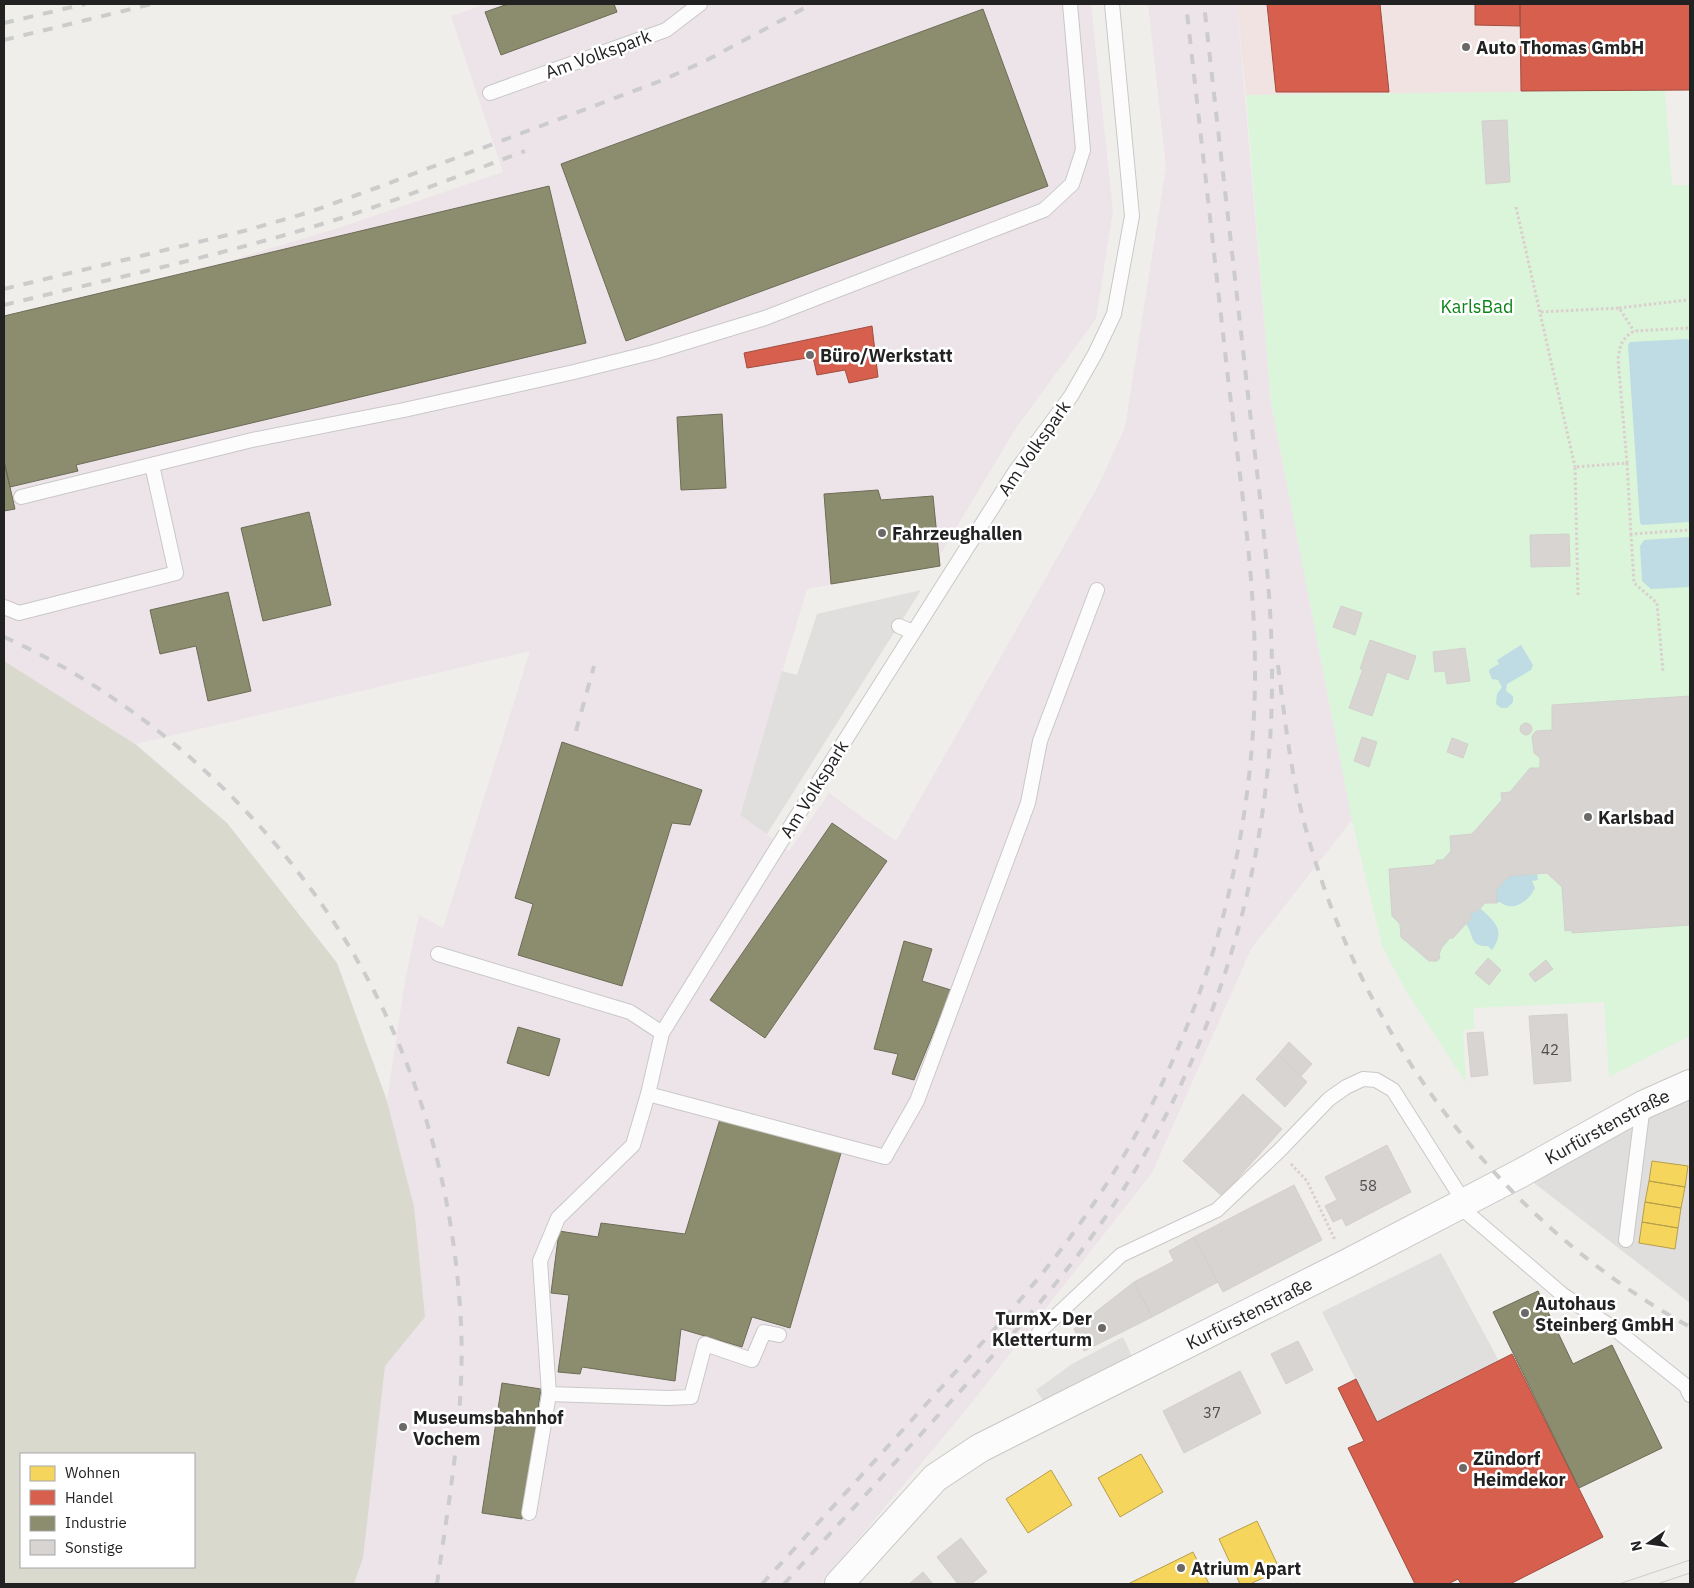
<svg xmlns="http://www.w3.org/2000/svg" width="1694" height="1588" font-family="'IBM Plex Sans',sans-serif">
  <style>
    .residential { fill: #dfdedc }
    .commercial { fill: #f1e3e1 }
    .industrial { fill: #ede4e9; fill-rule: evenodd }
    .construction { fill: #d9d9cd; fill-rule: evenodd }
    .park { fill: #daf5da }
    .parking { fill: #e0dfde }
    .water { fill: #bfdbe3 }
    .homes { fill: #f6d55c; stroke: #b69f4b }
    .shops { fill: #d6604d; stroke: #a04d40 }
    .industry { fill: #8c8c6e; stroke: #6c6c57 }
    .building { fill: #d7d4d2; stroke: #d3d0cc }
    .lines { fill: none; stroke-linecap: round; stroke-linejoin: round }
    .lane-casing { stroke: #c9c8c7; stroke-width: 16 }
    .street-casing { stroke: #c9c8c7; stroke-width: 30 }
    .path { stroke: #dccecd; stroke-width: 3; stroke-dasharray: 2.5 2.5; stroke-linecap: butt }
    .lane { stroke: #fdfcfc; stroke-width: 14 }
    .street { stroke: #fdfcfc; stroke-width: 28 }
    .tram { stroke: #ccc; stroke-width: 1 }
    .rail { stroke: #ccc; stroke-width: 4; stroke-dasharray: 10 10; stroke-linecap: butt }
    .poi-dot { fill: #6a6968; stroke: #fff; stroke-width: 2 }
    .labels { text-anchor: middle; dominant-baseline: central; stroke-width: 5; stroke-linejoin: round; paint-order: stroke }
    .number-label { font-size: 15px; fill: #4f4e4e }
    .poi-label { font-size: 18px; font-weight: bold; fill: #222; stroke: #fff; text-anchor: start }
    .street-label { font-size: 18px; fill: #222; stroke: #fff }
    .park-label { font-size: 18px; fill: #0c8416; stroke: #fff }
  </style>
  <rect width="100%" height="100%" fill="#f0eeeb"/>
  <path class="residential" d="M 1690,1094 L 1690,1303 L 1521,1173 Z"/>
  <path class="commercial" d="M 1237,4 L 1690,4 L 1690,90 L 1246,95 Z"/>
  <path class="industrial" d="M 486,4 L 1091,4 L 1113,211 L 1096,319 L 1016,428 L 937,560 L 940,566 L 807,589 L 740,814 L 789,851 L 829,793 L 896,841 L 1098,486 L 1125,427 L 1166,167 L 1148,4 L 1237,4 L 1271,402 L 1352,820 L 1251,949 L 1152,1173 L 970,1405 L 821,1584 L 4,1584 L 4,318 L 152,284 L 335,229 L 503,172 L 451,16 ZM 530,651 L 443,928 L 419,915 L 405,980 L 387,1100 L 337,963 L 227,823 L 136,744 ZM 21,1454 L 194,1454 L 194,1567 L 21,1567 Z"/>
  <path class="construction" d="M 4,661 L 135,744 L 227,823 L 337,963 L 387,1101 L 414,1207 L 425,1317 L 385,1366 L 363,1558 L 354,1584 L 4,1584 ZM 21,1454 L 194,1454 L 194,1567 L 21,1567 Z"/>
  <path class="park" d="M 1665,90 L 1672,185 L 1690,185 L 1690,1036 L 1609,1077 L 1604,1002 L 1474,1008 L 1474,1029 L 1463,1030 L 1466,1083 L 1406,991 L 1382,946 L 1352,820 L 1271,402 L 1246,95 Z"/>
  <path class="parking" d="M 921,590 L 767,834 L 740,815 L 782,671 L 797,675 L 817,614 Z
    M 1441,1253 L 1499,1361 L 1377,1422 L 1322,1312 Z
    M 1123,1337 L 1132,1356 L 1044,1402 L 1036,1390 L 1072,1364 Z"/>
  <path class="water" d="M 1687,339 L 1690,341 L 1690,587 L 1651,589 L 1642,581 L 1640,546 L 1644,540 L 1690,537 L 1689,522 L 1642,525 L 1640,523 L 1628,345 L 1630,342 Z
    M 1521,645 L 1533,665 L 1531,670 L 1507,684 L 1506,691 L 1513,696 L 1513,702 L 1507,708 L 1501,708 L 1496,704 L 1497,694 L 1502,687 L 1498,680 L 1492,679 L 1489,672 L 1490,669 L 1499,664 L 1497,660 Z
    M 1537,874 L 1538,880 L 1532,881 L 1535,888 C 1529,901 1513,913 1500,902 L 1497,903 L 1496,890 L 1509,876 Z
    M 1480,908 C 1495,922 1506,930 1492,950 L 1488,946 C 1469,947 1474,934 1466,924 L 1471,918 L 1471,912 Z"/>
  <path class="homes" d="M 1652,1161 L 1688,1166 L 1685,1187 L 1649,1181 Z
    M 1649,1181 L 1685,1187 L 1681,1208 L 1645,1202 Z
    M 1645,1202 L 1681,1208 L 1678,1228 L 1642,1222 Z
    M 1642,1222 L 1678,1228 L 1675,1249 L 1639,1243 Z
    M 1141,1454 L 1163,1492 L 1120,1517 L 1098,1478 Z
    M 1051,1470 L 1072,1505 L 1028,1533 L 1006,1499 Z
    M 1257,1521 L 1280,1570 L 1250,1584 L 1240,1584 L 1219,1539 Z
    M 1193,1552 L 1209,1584 L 1128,1584 Z"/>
  <path class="shops" d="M 1267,4 L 1380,4 L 1389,92 L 1276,92 Z
    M 1475,4 L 1520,4 L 1520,26 L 1475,25 Z
    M 1520,4 L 1690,4 L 1690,90 L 1521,91 Z
    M 872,326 L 878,377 L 849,383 L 845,370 L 817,375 L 813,357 L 747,368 L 744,353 Z
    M 1512,1354 L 1603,1537 L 1510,1584 L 1461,1584 L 1458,1579 L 1448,1584 L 1415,1584 L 1348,1448 L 1364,1441 L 1338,1388 L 1356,1379 L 1377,1422 Z"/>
  <path class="industry" d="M 508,4 L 614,4 L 617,12 L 501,55 L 485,12 Z
    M 983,9 L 1048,186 L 626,341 L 561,164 Z
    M 549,186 L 586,343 L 76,465 L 78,471 L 10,487 L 4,461 L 4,316 Z
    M 722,414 L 726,488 L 681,490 L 677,417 Z
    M 4,461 L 15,509 L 4,511 Z
    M 878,490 L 881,500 L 933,496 L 940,566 L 831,584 L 824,494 Z
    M 309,512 L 331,605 L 263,621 L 241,528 Z
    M 228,592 L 251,691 L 208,701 L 196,646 L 160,654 L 150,610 Z
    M 562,742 L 702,790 L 690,825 L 672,823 L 622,986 L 518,955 L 533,904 L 515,898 Z
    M 832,823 L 887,861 L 765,1038 L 710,1000 Z
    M 904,941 L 932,949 L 922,981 L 951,990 L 914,1080 L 892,1074 L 898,1054 L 874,1049 Z
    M 518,1027 L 560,1039 L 549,1076 L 507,1063 Z
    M 720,1119 L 841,1153 L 790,1328 L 752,1317 L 742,1347 L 681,1329 L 675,1381 L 582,1367 L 580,1374 L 558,1372 L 569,1295 L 551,1293 L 559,1231 L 598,1237 L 601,1223 L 685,1234 Z
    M 1538,1291 L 1573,1364 L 1612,1345 L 1662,1448 L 1579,1488 L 1493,1312 Z
    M 502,1383 L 541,1389 L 522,1519 L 482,1513 Z"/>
  <path class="building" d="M 1507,120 L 1510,182 L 1486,184 L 1482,121 Z
    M 1569,534 L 1570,566 L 1531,567 L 1530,535 Z
    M 1341,606 L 1362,613 L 1355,635 L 1333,627 Z
    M 1370,640 L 1416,656 L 1408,680 L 1387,672 L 1372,716 L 1349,708 L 1363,669 L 1360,669 Z
    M 1465,648 L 1470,681 L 1447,684 L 1445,671 L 1435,672 L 1433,652 Z
    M 1690,696 L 1690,925 L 1572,933 L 1572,930 L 1565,931 L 1562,887 L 1547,873 L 1509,876 L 1496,890 L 1497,903 L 1485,903 L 1477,912 L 1471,912 L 1471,918 L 1453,938 L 1450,938 L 1442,947 L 1439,954 L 1440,958 L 1437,961 L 1429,961 L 1401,937 L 1400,924 L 1392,916 L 1389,869 L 1434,865 L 1437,860 L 1443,860 L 1451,851 L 1450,836 L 1472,834 L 1502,800 L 1501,793 L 1510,792 L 1530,768 L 1540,768 L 1540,758 L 1534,753 L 1532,736 L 1536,731 L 1552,730 L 1552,705 Z
    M1520 729a6 6 0 1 1 12 0a6 6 0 1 1-12 0Z
    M 1362,737 L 1377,742 L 1369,767 L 1354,761 Z
    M 1452,738 L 1468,744 L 1463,758 L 1447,752 Z
    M 1488,958 L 1501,970 L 1489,985 L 1475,973 Z
    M 1546,960 L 1553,969 L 1535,982 L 1529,974 Z
    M 1567,1014 L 1571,1081 L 1534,1084 L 1529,1016 Z
    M 1483,1032 L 1488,1075 L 1471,1077 L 1467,1033 Z
    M 1289,1042 L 1312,1064 L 1301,1076 L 1278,1055 Z
    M 1278,1055 L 1307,1082 L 1285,1107 L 1256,1079 Z
    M 1243,1094 L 1282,1129 L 1222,1196 L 1183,1161 Z
    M 1387,1145 L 1411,1192 L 1346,1226 L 1342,1218 L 1333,1222 L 1325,1206 L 1337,1200 L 1325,1177 Z
    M 1294,1185 L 1322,1240 L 1223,1292 L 1194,1237 Z
    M 1194,1237 L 1218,1282 L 1152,1317 L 1134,1282 L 1174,1261 L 1169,1251 Z
    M 1134,1282 L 1152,1317 L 1084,1351 L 1074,1329 Z
    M 1298,1341 L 1313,1370 L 1286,1384 L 1271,1354 Z
    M 1240,1371 L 1261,1413 L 1184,1453 L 1163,1411 Z
    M 961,1538 L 987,1572 L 971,1584 L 958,1584 L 937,1557 Z
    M 923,1572 L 933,1584 L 909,1584 Z"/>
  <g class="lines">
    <defs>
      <path id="lane" d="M 490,93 L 666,30 L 700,4
        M 21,497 L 252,440 L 404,410 L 574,372 L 654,352 L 765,318 L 1044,210 L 1072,184 L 1083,150 L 1070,4
        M 4,607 L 19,613 L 176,573 L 152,465
        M 899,626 L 913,632
        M 438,954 L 630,1012 L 662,1033
        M 648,1094 L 885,1157 L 917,1101 L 1028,803 L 1040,741 L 1097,590
        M 1458,1205 L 1563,1295 L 1616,1330 L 1686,1386 L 1690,1395
        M 1626,1240 L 1643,1105
        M 1039,1332 L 1121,1255 L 1217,1210 L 1279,1151 L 1329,1099 L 1346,1087 L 1363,1079 L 1376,1080 L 1393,1090 L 1464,1202
        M 549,1394 L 668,1398 L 691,1397 L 705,1344 L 752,1360 L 764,1332 L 779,1335
        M 529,1513 L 549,1394 L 540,1261 L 558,1218 L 633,1145 L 648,1094 L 662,1033 L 780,843 L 1015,472 L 1071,396 L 1095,354 L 1114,314 L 1132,216 L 1112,4"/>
      <g id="street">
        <path id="s1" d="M 839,1584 L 935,1478 L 980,1448 L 1346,1264 L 1521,1173 L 1643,1105 L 1690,1084"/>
      </g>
    </defs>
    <use href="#lane" class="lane-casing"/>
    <use href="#street" class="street-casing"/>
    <path class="path" d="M 1516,207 L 1575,467
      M 1619,308 L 1687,300
      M 1541,312 L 1619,308 L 1634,331
      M 1627,463 L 1631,534 L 1690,530
      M 1631,534 L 1634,583 L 1657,603 L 1663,672
      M 1578,595 L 1575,467 L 1627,463 L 1618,359 C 1620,345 1622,338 1634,331 L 1690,328
      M 1291,1164 L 1307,1181 L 1335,1240"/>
    <use href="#lane" class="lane"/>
    <use href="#street" class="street"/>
    <path class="tram" d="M 1619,1584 L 1690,1560
      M 1657,1584 L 1690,1573"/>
    <path class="rail" d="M 4,23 L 85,4
      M 4,40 L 152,4
      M 4,289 L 244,231 L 310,212 L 376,188 L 663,80 L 707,60 L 812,4
      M 4,305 C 110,279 218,256 322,224 C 391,203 458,176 525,151
      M 4,637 C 69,666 131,707 185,753 C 352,898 445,1087 460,1307 C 467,1400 450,1493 437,1584
      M 1278,665 C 1284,712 1289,760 1300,806 C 1352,1024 1494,1219 1690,1327
      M 576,731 L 594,666
      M 762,1584 C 821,1520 880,1455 939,1390 C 992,1332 1046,1275 1090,1209 C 1196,1054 1252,870 1255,682 C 1256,581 1240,479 1228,378 C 1214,253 1200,128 1186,4
      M 784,1584 L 1018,1328 C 1059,1281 1099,1231 1131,1177 C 1221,1031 1271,857 1272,686 C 1273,587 1258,484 1247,386 C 1233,259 1218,131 1204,4"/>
  </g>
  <g class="poi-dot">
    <circle cx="1466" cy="47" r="5"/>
    <circle cx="810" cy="355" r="5"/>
    <circle cx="882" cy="533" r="5"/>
    <circle cx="1588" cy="817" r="5"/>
    <circle cx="1525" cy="1313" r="5"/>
    <circle cx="1102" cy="1328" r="5"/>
    <circle cx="403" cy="1427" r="5"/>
    <circle cx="1463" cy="1468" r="5"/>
    <circle cx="1181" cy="1568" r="5"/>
  </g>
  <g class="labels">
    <g class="number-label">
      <text x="1550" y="1049">42</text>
      <text x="1368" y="1185">58</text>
      <text x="1212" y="1412">37</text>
    </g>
    <g class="poi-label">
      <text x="1476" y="47">Auto Thomas GmbH</text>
      <text x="820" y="355">Büro/Werkstatt</text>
      <text x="892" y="533">Fahrzeughallen</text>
      <text x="1598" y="817">Karlsbad</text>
      <text x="1535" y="1303">Autohaus<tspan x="1535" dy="21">Steinberg GmbH</tspan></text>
      <text x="1092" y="1318" text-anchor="end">TurmX- Der<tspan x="1092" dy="21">Kletterturm</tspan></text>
      <text x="413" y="1417">Museumsbahnhof<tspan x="413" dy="21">Vochem</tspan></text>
      <text x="1473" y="1458">Zündorf<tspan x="1473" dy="21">Heimdekor</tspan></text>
      <text x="1191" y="1568">Atrium Apart</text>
    </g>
    <g class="street-label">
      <text transform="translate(598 54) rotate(-20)">Am Volkspark</text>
      <text transform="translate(1034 448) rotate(-55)">Am Volkspark</text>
      <text transform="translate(814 789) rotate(-58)">Am Volkspark</text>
      <text stroke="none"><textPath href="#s1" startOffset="902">Kurfürstenstraße</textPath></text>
      <text stroke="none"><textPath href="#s1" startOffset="498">Kurfürstenstraße</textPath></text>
    </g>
    <g class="park-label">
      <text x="1477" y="306">KarlsBad</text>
    </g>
  </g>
  <rect width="1694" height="1588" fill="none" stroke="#222222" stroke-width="10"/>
  <rect x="20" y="1453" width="175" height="115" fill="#ffffff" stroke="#a7a7a7"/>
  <rect x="30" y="1466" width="25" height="15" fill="#f6d55c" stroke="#a7a7a7"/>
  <text x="65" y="1478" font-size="15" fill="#222222">Wohnen</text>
  <rect x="30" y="1490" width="25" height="15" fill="#d6604d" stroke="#a7a7a7"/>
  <text x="65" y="1503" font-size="15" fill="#222222">Handel</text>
  <rect x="30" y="1516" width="25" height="15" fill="#8c8c6e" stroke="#a7a7a7"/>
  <text x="65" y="1528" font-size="15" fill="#222222">Industrie</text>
  <rect x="30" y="1540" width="25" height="15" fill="#d7d4d2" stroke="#a7a7a7"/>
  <text x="65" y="1553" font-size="15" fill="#222222">Sonstige</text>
  <g transform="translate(1649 1543) rotate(257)" stroke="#ffffff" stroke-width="4" paint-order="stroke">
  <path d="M0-4L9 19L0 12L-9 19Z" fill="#222222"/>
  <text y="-8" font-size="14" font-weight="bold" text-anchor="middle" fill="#222222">N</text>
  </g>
</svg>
